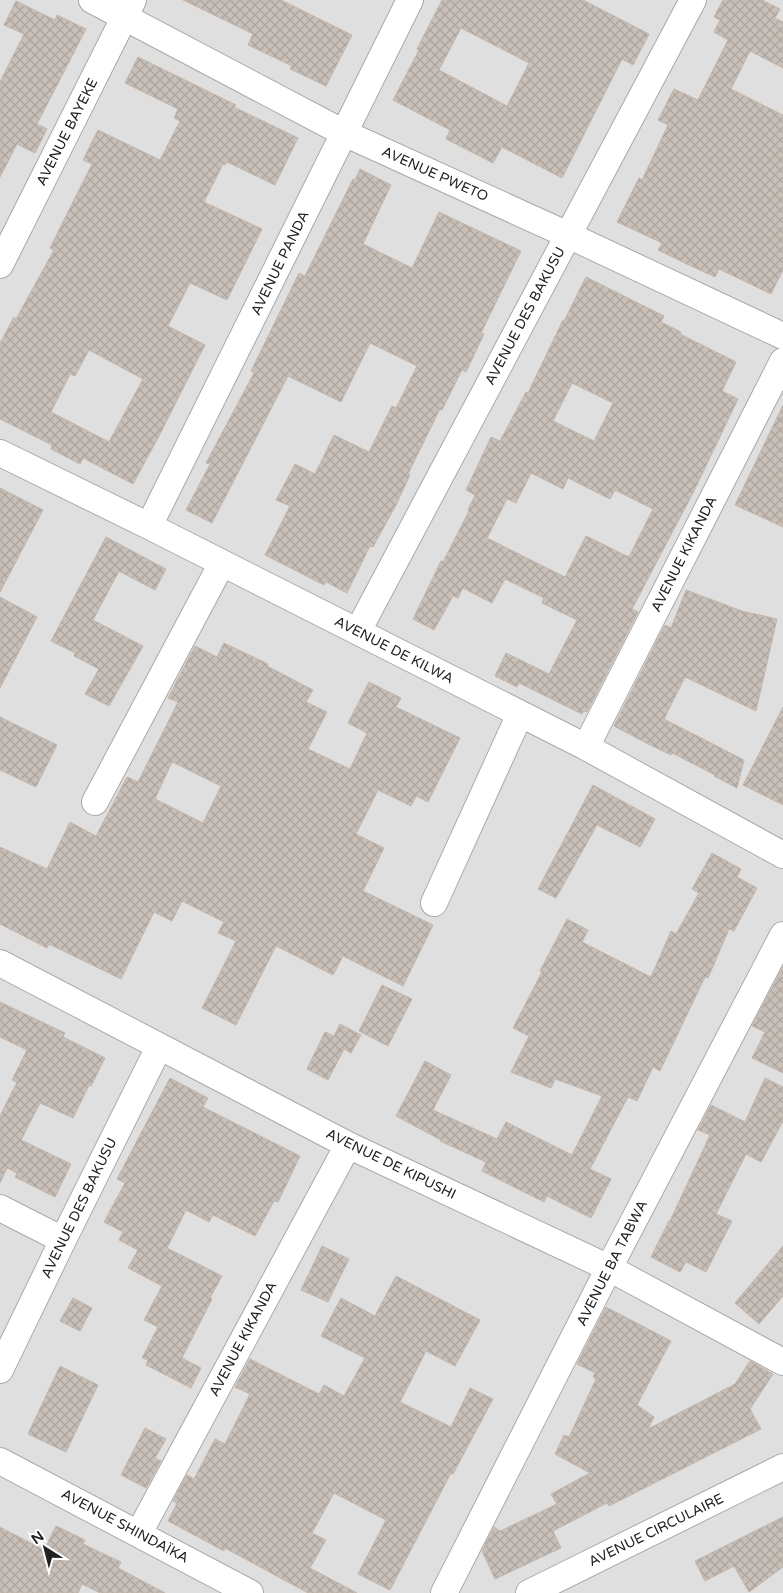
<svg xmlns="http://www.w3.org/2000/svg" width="783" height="1593" font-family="'Varela Round',sans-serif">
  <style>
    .residential { fill: #e0dfdf }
    .building { fill: url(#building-cross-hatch); stroke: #c4b6ab; fill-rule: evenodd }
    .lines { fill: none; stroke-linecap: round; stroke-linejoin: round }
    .minor-casing { stroke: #a9a9a9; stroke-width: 28 }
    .minor { stroke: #fff; stroke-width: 26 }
    .labels { text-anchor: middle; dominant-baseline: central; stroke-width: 5; stroke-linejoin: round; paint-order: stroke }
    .street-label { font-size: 14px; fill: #222; stroke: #fff }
  </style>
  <defs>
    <pattern id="building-cross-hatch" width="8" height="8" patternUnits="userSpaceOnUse" patternTransform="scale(1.25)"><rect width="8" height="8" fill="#c7bfb8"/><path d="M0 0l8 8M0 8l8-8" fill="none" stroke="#aba49e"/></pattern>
  </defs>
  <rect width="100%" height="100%" fill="#f2efe9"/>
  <path class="residential" d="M 0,0 L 783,0 L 783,1593 L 0,1593 Z"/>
  <path class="building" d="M 183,0 L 281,0 L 352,35 L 326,86 L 290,69 L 292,66 L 248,45 L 253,34 Z
    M 442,0 L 583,0 L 649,34 L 633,65 L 622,59 L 562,178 L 502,147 L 493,163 L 446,139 L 450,130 L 393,100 L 419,50 L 417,49 ZM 461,28 L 529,63 L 507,106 L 439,70 Z
    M 723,0 L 762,0 L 780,9 L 775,18 L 783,22 L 783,68 L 750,51 L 731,89 L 783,115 L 783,270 L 771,294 L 719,269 L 715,277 L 691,266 L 658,250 L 662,243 L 617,222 L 639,178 L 642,180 L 668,125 L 658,120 L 674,89 L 698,100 L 728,40 L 714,32 L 720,20 L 714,17 Z
    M 16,1 L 55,20 L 57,15 L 86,29 L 37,124 L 47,129 L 35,153 L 17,144 L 0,177 L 0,82 L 24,34 L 4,25 Z
    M 138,57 L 236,105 L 234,107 L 298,138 L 275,185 L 227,162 L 225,165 L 223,164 L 204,202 L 262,229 L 227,300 L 190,283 L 168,326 L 205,345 L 159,436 L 133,484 L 83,458 L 80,464 L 51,449 L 52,445 L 0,419 L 0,343 L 14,317 L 16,319 L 54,250 L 50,248 L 92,164 L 83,160 L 98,130 L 160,160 L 180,121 L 174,118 L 178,109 L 125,83 ZM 89,350 L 143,379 L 109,442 L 51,412 L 70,374 L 75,376 Z
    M 360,169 L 391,185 L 363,244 L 412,268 L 439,212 L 521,251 L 481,333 L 484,334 L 466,372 L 462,370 L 442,410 L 440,409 L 408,474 L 410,475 L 396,505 L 373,547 L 370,546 L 347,593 L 326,582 L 324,585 L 265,555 L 290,506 L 276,500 L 295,464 L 315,474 L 334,435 L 369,452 L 392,406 L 396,408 L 417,366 L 370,343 L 341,402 L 288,376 L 212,523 L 186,510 L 210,464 L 206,463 L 254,373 L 251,371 L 299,273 L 305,276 L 353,179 L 355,180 Z
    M 586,277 L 664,316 L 661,322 L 681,332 L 680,334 L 736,362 L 722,391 L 738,399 L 694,491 L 632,609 L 638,612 L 587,712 L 584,711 L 582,714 L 519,683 L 517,687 L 495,676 L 506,653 L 549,674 L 577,620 L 542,603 L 544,598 L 505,579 L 492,603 L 463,588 L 458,598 L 453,596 L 434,630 L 413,619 L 441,561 L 443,562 L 469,511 L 468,510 L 475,495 L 466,490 L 491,437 L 500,441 L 526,392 L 528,393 L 563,320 L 564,321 ZM 572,383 L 613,403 L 594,441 L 553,421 ZM 531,473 L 563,489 L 568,478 L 610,499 L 615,490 L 653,509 L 629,557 L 586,536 L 565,577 L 487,538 L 507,499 L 516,503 Z
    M 783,405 L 783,527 L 735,505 Z
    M 0,488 L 43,510 L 0,592 Z
    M 106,537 L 166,569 L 155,590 L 119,571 L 93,620 L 143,646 L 109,706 L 85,694 L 99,669 L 74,656 L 75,653 L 51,641 Z
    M 686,590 L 742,611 L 777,619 L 756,711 L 685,677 L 664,719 L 744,760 L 737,788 L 714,776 L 715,775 L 672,753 L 671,755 L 650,745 L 614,726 L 665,625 L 671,628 Z
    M 0,597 L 37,617 L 0,688 Z
    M 224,643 L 268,664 L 267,666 L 313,690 L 306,702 L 327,712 L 308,749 L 350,769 L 367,733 L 348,723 L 369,682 L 401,698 L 396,707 L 460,738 L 428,802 L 416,796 L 411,806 L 378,790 L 356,834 L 384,848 L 363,891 L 433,925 L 403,986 L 343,956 L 333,975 L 276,946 L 236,1025 L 202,1008 L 236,941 L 218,933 L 224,922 L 182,901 L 172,921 L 154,912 L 121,979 L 49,944 L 47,948 L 0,924 L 0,847 L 47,869 L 70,822 L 96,836 L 127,777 L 138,782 L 178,702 L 168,698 L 195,646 L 217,657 ZM 172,762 L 221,786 L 203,823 L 155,799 Z
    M 783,707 L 783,805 L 743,785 Z
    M 0,717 L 57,745 L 36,787 L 0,770 Z
    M 593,785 L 655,819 L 640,847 L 597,825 L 556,898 L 538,889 Z
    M 712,853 L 741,869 L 737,877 L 757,888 L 734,931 L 729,929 L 708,978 L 705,977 L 660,1071 L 653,1067 L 637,1101 L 628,1097 L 590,1169 L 611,1179 L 591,1218 L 547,1196 L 544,1202 L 482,1171 L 486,1162 L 440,1141 L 441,1140 L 396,1116 L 425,1061 L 451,1075 L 433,1110 L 497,1139 L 506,1122 L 572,1155 L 602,1096 L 555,1079 L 551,1088 L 511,1072 L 529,1036 L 513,1028 L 542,972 L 540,971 L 567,919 L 588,930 L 582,942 L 651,977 L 671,931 L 676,934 L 699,893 L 692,889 Z
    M 783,967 L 783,1073 L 752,1058 L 765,1032 L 752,1026 Z
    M 382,985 L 412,999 L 388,1046 L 359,1031 Z
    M 0,1002 L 65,1033 L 63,1037 L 105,1058 L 91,1086 L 89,1085 L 73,1118 L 40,1103 L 21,1140 L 71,1164 L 55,1197 L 15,1177 L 17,1173 L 7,1168 L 0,1183 L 0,1116 L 17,1082 L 12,1080 L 27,1050 L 0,1037 Z
    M 340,1024 L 361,1035 L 351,1053 L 344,1049 L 328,1080 L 307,1069 L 325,1032 L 334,1036 Z
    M 170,1078 L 208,1098 L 203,1107 L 300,1156 L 278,1202 L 274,1201 L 255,1236 L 213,1215 L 209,1222 L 186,1210 L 167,1248 L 222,1276 L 210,1298 L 212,1299 L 182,1358 L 201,1368 L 191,1388 L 146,1365 L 148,1360 L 142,1358 L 158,1327 L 144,1320 L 162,1286 L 128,1268 L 138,1250 L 119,1240 L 123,1232 L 104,1222 L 125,1183 L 117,1179 Z
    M 765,1078 L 783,1087 L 783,1121 L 761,1162 L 746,1154 L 716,1214 L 732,1221 L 706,1272 L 686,1262 L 680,1272 L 651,1257 L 669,1221 L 670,1221 L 710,1135 L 698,1130 L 711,1105 L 745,1122 Z
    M 322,1246 L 349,1259 L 328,1302 L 301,1290 Z
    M 783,1246 L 783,1296 L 759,1324 L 735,1303 Z
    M 396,1276 L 480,1320 L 455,1366 L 426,1351 L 400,1402 L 451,1427 L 470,1388 L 493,1399 L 453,1474 L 451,1473 L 390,1590 L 358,1574 L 386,1520 L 334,1493 L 312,1533 L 326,1540 L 310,1568 L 357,1593 L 308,1593 L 225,1548 L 224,1551 L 168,1521 L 177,1503 L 173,1501 L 187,1475 L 194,1479 L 215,1439 L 225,1444 L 250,1394 L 235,1387 L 250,1359 L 319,1394 L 324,1385 L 344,1396 L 365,1358 L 321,1336 L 341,1298 L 375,1316 Z
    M 73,1298 L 92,1308 L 80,1331 L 60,1321 Z
    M 606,1307 L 671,1341 L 637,1405 L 654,1417 L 648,1429 L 735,1384 L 750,1361 L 773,1374 L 750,1409 L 761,1429 L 609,1506 L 607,1503 L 553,1531 L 561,1548 L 495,1579 L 482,1551 L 494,1527 L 500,1531 L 557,1504 L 551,1494 L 590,1473 L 555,1454 L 564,1435 L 569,1437 L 596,1379 L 593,1377 L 595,1373 L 577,1364 Z
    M 60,1366 L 98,1385 L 66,1452 L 28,1434 Z
    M 145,1428 L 166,1439 L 155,1458 L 161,1461 L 146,1488 L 121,1475 Z
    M 783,1517 L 783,1567 L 749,1592 L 734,1566 L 705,1581 L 695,1561 Z
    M 56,1526 L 85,1540 L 83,1544 L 121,1562 L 118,1568 L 165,1593 L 100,1593 L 82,1584 L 78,1593 L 0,1593 L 0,1527 L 44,1550 Z"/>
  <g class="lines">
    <defs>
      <path id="minor" d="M 92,0 L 344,133 L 568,235 L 783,336
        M 0,265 L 133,0
        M 0,453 L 149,526 L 586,747 L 783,855
        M 149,526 L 410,0
        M 358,631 L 693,0
        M 586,747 L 783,361
        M 95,802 L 222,563
        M 434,903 L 520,714
        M 0,963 L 348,1145 L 609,1268 L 783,1362
        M 0,1208 L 63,1240
        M 0,1370 L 63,1240 L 159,1047
        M 0,1461 L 250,1593
        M 139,1533 L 348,1145
        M 444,1593 L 609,1268 L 783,935
        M 529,1593 L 783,1467"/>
    </defs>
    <use href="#minor" class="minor-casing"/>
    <use href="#minor" class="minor"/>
  </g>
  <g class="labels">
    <g class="street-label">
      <text transform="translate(67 132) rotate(-63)">AVENUE BAYEKE</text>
      <text transform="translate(435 174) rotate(24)">AVENUE PWETO</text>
      <text transform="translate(280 263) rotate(-64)">AVENUE PANDA</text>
      <text transform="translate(525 316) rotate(-62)">AVENUE DES BAKUSU</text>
      <text transform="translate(684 554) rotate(-63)">AVENUE KIKANDA</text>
      <text transform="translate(394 650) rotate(27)">AVENUE DE KILWA</text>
      <text transform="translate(391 1164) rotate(26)">AVENUE DE KIPUSHI</text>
      <text transform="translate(79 1208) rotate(-64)">AVENUE DES BAKUSU</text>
      <text transform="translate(612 1263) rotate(-63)">AVENUE BA TABWA</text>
      <text transform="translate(243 1339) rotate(-62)">AVENUE KIKANDA</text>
      <text transform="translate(125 1526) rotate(28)">AVENUE SHINDAÏKA</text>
      <text transform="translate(656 1530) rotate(-26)">AVENUE CIRCULAIRE</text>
    </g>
  </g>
  <g transform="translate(45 1548) rotate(324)" stroke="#ffffff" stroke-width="4" paint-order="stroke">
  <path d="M0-4L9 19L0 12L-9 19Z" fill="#222222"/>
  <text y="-8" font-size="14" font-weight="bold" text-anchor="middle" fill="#222222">N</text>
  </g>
</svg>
